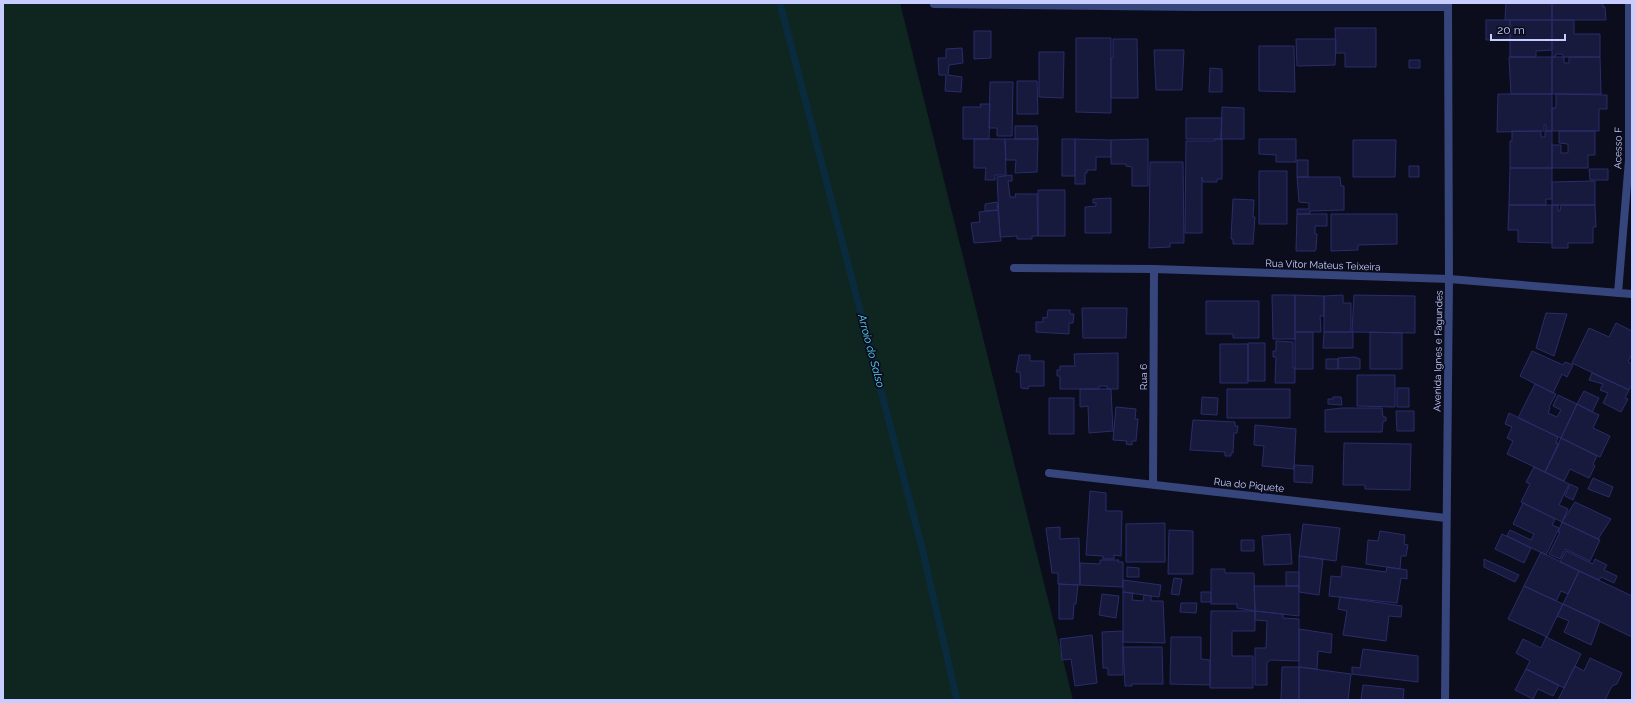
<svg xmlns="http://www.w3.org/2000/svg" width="1635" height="703" font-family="Raleway,sans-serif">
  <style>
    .green { fill: #0e261f }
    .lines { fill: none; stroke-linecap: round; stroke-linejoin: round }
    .stream { stroke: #0a2a3d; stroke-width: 7 }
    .building { fill: #17193d; stroke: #292d6a }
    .minor { stroke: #36457c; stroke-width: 8 }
    .tertiary { stroke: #36457c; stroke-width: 8 }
    .labels { text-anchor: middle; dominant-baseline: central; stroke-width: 3.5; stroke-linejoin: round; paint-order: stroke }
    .street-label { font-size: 10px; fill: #c7ceff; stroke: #0b0d1c }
    .water-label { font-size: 11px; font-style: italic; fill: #55dbff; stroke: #0b0d1c }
  </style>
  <rect width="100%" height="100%" fill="#0b0d1c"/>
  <path class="green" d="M 3,3 L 900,3 L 1073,700 L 3,700 Z"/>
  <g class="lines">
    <path class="stream" d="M 780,3 L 922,548 L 957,700"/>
  </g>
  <path class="building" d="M 1506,3 L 1552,3 L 1552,20 L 1505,20 Z
    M 1552,3 L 1603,3 L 1603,7 L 1605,7 L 1606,20 L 1552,20 Z
    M 1486,20 L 1510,20 L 1510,39 L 1486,40 Z
    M 1510,20 L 1552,20 L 1552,50 L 1536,51 L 1536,57 L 1510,57 Z
    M 1552,20 L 1574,20 L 1574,34 L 1600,34 L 1600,57 L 1564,57 L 1562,54 L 1556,54 L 1555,57 L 1552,57 Z
    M 1335,28 L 1376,28 L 1376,67 L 1345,67 L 1345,53 L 1336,53 Z
    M 974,31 L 991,31 L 991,58 L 974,59 Z
    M 1076,38 L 1111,38 L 1111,113 L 1076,112 Z
    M 1113,39 L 1137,39 L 1138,98 L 1111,98 L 1111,58 L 1113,58 Z
    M 1296,39 L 1336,39 L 1335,65 L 1297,66 Z
    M 1259,46 L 1294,46 L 1295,92 L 1259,91 Z
    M 962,48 L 963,63 L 949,65 L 948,75 L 962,77 L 961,92 L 945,91 L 946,75 L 939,75 L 938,58 L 946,58 L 946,49 Z
    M 1154,50 L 1184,50 L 1182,90 L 1156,90 Z
    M 1039,52 L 1064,52 L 1063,98 L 1039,97 Z
    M 1509,57 L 1552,57 L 1552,94 L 1511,94 Z
    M 1552,57 L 1564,57 L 1564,63 L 1569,63 L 1569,57 L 1600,57 L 1601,94 L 1552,94 Z
    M 1409,60 L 1420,60 L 1420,68 L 1409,68 Z
    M 1210,68 L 1222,69 L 1222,92 L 1209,92 Z
    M 1017,81 L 1037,81 L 1038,114 L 1017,114 Z
    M 990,82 L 1013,82 L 1012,136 L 997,136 L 997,128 L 989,128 Z
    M 1498,94 L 1552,94 L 1552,131 L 1546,131 L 1546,125 L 1544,125 L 1544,131 L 1497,132 Z
    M 1556,94 L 1607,95 L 1607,109 L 1599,109 L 1599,131 L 1552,131 L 1552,108 L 1556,108 Z
    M 980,104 L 990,104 L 989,139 L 963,139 L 963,107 L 981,107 Z
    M 1222,107 L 1244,108 L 1244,139 L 1221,139 Z
    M 1186,118 L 1222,118 L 1221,139 L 1186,139 Z
    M 1015,126 L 1037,126 L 1038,139 L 1015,139 Z
    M 1512,131 L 1541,131 L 1541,137 L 1545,137 L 1545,131 L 1552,131 L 1552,168 L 1510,168 L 1510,141 L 1512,141 Z
    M 1559,131 L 1595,131 L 1595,155 L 1588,155 L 1588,168 L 1552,168 L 1552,145 L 1561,145 L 1561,153 L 1568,153 L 1568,144 L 1559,143 Z
    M 974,139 L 1005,139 L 1006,175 L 995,175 L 995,180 L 985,180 L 986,168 L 974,168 Z
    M 1005,139 L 1038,139 L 1037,172 L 1015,173 L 1016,160 L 1006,160 Z
    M 1062,139 L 1075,139 L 1075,176 L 1062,176 Z
    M 1075,139 L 1111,140 L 1111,157 L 1096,157 L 1096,170 L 1087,170 L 1087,173 L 1085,173 L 1085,184 L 1075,184 Z
    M 1148,139 L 1148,186 L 1132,186 L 1132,167 L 1126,166 L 1126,164 L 1111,164 L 1111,140 Z
    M 1215,139 L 1222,139 L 1222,179 L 1217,179 L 1217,182 L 1203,182 L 1202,177 L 1202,233 L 1185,233 L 1186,141 L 1215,141 Z
    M 1259,139 L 1296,139 L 1296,162 L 1276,162 L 1276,155 L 1259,154 Z
    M 1353,140 L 1396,140 L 1395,177 L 1353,177 Z
    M 1297,160 L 1308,160 L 1308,177 L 1297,177 Z
    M 1150,162 L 1183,162 L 1184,243 L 1170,243 L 1170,247 L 1149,248 Z
    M 1409,166 L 1419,166 L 1419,177 L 1409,177 Z
    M 1510,168 L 1552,168 L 1552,199 L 1546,199 L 1546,205 L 1509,205 Z
    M 1589,169 L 1608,169 L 1608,180 L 1590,180 Z
    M 1259,171 L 1287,171 L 1287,224 L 1259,224 Z
    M 1012,175 L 1012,181 L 1008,181 L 1010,197 L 1016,197 L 1015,194 L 1037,194 L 1038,236 L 1032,236 L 1032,239 L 1017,239 L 1017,236 L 1000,237 L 997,177 Z
    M 1297,177 L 1340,177 L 1341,186 L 1344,186 L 1344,210 L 1310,211 L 1310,214 L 1297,214 L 1297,209 L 1309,209 L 1309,203 L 1299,202 Z
    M 1595,181 L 1595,205 L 1552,205 L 1552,182 Z
    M 1038,190 L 1065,190 L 1065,236 L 1038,236 Z
    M 1111,198 L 1111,233 L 1085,233 L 1085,207 L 1096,206 L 1096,203 L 1093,203 L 1093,199 Z
    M 1233,199 L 1254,200 L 1253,217 L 1255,217 L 1253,244 L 1233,244 L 1233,239 L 1231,239 Z
    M 997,202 L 998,210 L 985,211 L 985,204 Z
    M 1509,205 L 1552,205 L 1552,243 L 1518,242 L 1518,230 L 1508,230 Z
    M 1552,205 L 1558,205 L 1558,211 L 1560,211 L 1561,205 L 1595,205 L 1596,227 L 1593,227 L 1593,243 L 1568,243 L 1568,248 L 1552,248 Z
    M 998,210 L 1001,241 L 974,243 L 971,223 L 980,222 L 979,212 Z
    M 1297,214 L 1327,214 L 1327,226 L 1315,226 L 1315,234 L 1317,234 L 1316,249 L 1315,251 L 1296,251 Z
    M 1331,214 L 1397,214 L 1397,244 L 1358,245 L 1358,250 L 1331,251 Z
    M 1272,295 L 1295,295 L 1295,339 L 1273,339 Z
    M 1295,295 L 1324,296 L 1324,316 L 1320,316 L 1321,332 L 1295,332 Z
    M 1343,295 L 1343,303 L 1351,303 L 1351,332 L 1324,332 L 1324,296 Z
    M 1354,295 L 1415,296 L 1415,333 L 1352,332 Z
    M 1206,301 L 1259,301 L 1259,338 L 1233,338 L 1233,334 L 1206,334 Z
    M 1082,308 L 1127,308 L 1126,338 L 1083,338 Z
    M 1048,310 L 1070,310 L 1070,314 L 1074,314 L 1073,323 L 1069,323 L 1069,334 L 1036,332 L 1036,322 L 1043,322 L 1043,317 L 1047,318 Z
    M 1546,313 L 1567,314 L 1554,356 L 1536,348 Z
    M 1616,323 L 1632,331 L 1632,354 L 1628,362 L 1632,364 L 1632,384 L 1629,390 L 1572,363 L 1589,328 L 1609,337 Z
    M 1295,332 L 1313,332 L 1313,369 L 1295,369 Z
    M 1324,332 L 1353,332 L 1353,348 L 1323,348 Z
    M 1370,332 L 1402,333 L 1402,369 L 1370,369 Z
    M 1276,341 L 1293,342 L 1293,368 L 1295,368 L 1295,383 L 1275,383 L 1276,357 L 1273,357 L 1273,351 L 1276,351 Z
    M 1248,343 L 1265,343 L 1265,381 L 1248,381 Z
    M 1220,344 L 1248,344 L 1248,383 L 1220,383 Z
    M 1532,351 L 1563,365 L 1565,362 L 1573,365 L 1567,377 L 1562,374 L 1553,393 L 1520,376 Z
    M 1118,353 L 1118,389 L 1107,389 L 1107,386 L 1099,386 L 1099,389 L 1060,389 L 1060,376 L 1057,376 L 1057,370 L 1060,370 L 1060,366 L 1075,366 L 1074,354 Z
    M 1019,355 L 1030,355 L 1030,361 L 1044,361 L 1044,386 L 1029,386 L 1028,389 L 1021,388 L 1020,372 L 1016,372 Z
    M 1355,357 L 1360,359 L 1360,369 L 1338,369 L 1338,358 Z
    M 1326,359 L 1338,359 L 1338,369 L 1326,369 Z
    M 1592,373 L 1629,390 L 1625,398 L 1628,399 L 1621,412 L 1603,403 L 1608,393 L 1600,390 L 1603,384 L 1589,380 Z
    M 1357,375 L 1395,375 L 1395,407 L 1357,406 Z
    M 1535,384 L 1556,394 L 1549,407 L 1550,408 L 1548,413 L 1557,417 L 1561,410 L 1553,406 L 1558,395 L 1577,404 L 1561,438 L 1518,418 Z
    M 1397,388 L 1409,388 L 1409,407 L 1397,407 Z
    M 1080,389 L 1111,389 L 1113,431 L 1089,433 L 1088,406 L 1080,407 Z
    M 1227,389 L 1290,389 L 1290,418 L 1227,418 Z
    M 1584,391 L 1599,398 L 1592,412 L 1577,404 Z
    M 1202,397 L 1218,398 L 1217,415 L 1201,414 Z
    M 1333,397 L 1341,397 L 1342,405 L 1328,404 L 1328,399 L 1333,399 Z
    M 1049,398 L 1074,398 L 1074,434 L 1049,434 Z
    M 1577,404 L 1599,415 L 1593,428 L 1610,436 L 1600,457 L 1561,438 Z
    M 1116,407 L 1136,409 L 1135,419 L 1138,419 L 1136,441 L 1132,441 L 1132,445 L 1126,444 L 1127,441 L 1113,440 Z
    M 1342,408 L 1382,408 L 1383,417 L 1386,417 L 1386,421 L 1383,421 L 1382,432 L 1325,432 L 1325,410 Z
    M 1396,411 L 1414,411 L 1414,431 L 1397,431 Z
    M 1509,413 L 1558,437 L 1556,443 L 1559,444 L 1545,472 L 1507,454 L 1513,441 L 1507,438 L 1512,427 L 1505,424 Z
    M 1193,420 L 1235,422 L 1235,426 L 1238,426 L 1237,433 L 1234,433 L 1233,453 L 1231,453 L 1231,456 L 1225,456 L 1225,452 L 1190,450 Z
    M 1255,425 L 1296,429 L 1294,469 L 1262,466 L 1264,446 L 1254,445 Z
    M 1561,438 L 1597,456 L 1593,464 L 1595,466 L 1589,478 L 1570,469 L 1564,481 L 1545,472 Z
    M 1344,443 L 1411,444 L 1410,490 L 1365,489 L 1365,485 L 1343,485 Z
    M 1294,465 L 1313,466 L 1312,483 L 1294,482 Z
    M 1534,467 L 1569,484 L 1559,505 L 1568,509 L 1562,522 L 1521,502 L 1530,484 L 1526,482 Z
    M 1593,478 L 1613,487 L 1609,497 L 1588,489 Z
    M 1570,484 L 1578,488 L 1573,500 L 1565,496 Z
    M 1090,491 L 1106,493 L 1106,511 L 1122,511 L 1121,556 L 1114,555 L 1114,559 L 1103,559 L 1103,556 L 1086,555 Z
    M 1575,502 L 1611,519 L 1598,539 L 1562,522 Z
    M 1523,503 L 1555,519 L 1552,525 L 1559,528 L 1546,555 L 1507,536 L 1510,530 L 1531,540 L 1534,534 L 1513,524 Z
    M 1562,522 L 1600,540 L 1590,561 L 1565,549 L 1560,559 L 1549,554 L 1560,532 L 1558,532 Z
    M 1165,523 L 1165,562 L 1126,562 L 1126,524 Z
    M 1303,524 L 1340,528 L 1336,561 L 1299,556 Z
    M 1060,527 L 1060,539 L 1079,538 L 1080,585 L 1058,584 L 1058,573 L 1052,573 L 1046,528 Z
    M 1169,530 L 1193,531 L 1193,574 L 1168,574 Z
    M 1380,531 L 1405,535 L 1404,544 L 1408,545 L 1406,556 L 1401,556 L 1400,569 L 1366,564 L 1368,540 L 1378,541 Z
    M 1290,534 L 1292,564 L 1264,565 L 1262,536 Z
    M 1502,534 L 1531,548 L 1524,563 L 1495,549 Z
    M 1241,540 L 1254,540 L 1254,551 L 1241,551 Z
    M 1566,551 L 1593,564 L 1595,559 L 1607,565 L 1604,570 L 1617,576 L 1614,583 L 1601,577 L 1599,580 L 1560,562 Z
    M 1541,552 L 1579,571 L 1568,594 L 1561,591 L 1556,601 L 1524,586 Z
    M 1299,556 L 1323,559 L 1319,595 L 1299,592 Z
    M 1484,559 L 1519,575 L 1515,582 L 1484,567 Z
    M 1100,560 L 1119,560 L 1118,562 L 1123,562 L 1123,587 L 1080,585 L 1080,563 L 1100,564 Z
    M 1342,566 L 1386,572 L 1387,567 L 1407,570 L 1407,579 L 1401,578 L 1397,603 L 1329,596 L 1331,576 L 1341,577 Z
    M 1127,567 L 1139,568 L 1139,577 L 1127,577 Z
    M 1211,569 L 1225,569 L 1225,573 L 1254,573 L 1255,611 L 1237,608 L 1237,604 L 1211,604 Z
    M 1579,571 L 1632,596 L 1632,637 L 1563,604 Z
    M 1286,572 L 1299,572 L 1299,586 L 1286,586 Z
    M 1174,578 L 1182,579 L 1179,595 L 1171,594 Z
    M 1123,580 L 1161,585 L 1159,597 L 1123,592 Z
    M 1059,584 L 1078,585 L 1076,604 L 1074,604 L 1073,619 L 1059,619 Z
    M 1254,586 L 1299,586 L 1299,616 L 1255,611 Z
    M 1524,586 L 1563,604 L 1547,637 L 1508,619 Z
    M 1123,592 L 1133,593 L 1132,600 L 1143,601 L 1144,595 L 1151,596 L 1151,601 L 1163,601 L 1165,643 L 1123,642 Z
    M 1201,592 L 1211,592 L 1211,602 L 1201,602 Z
    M 1102,594 L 1119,596 L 1116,618 L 1099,615 Z
    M 1340,597 L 1402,606 L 1401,617 L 1389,616 L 1386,641 L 1343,635 L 1347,611 L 1338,609 Z
    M 1181,603 L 1197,603 L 1196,613 L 1180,612 Z
    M 1563,604 L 1600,621 L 1591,645 L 1564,632 L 1569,621 L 1557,616 Z
    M 1211,611 L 1255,611 L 1255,631 L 1232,631 L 1232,656 L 1253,656 L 1253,688 L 1210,688 Z
    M 1255,611 L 1283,614 L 1283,618 L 1299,619 L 1299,661 L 1270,660 L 1267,663 L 1267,685 L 1255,685 L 1255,648 L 1266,648 L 1267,621 L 1255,620 Z
    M 1299,629 L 1332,634 L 1331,653 L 1318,651 L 1317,669 L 1299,667 Z
    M 1123,631 L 1123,675 L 1108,675 L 1108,668 L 1103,668 L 1102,632 Z
    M 1092,635 L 1097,683 L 1075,686 L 1071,659 L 1062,660 L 1060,639 Z
    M 1171,637 L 1201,637 L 1201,659 L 1210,660 L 1210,685 L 1170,684 Z
    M 1546,637 L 1581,654 L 1564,688 L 1526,669 L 1530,661 L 1516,653 L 1523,639 L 1541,648 Z
    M 1123,647 L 1162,647 L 1163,684 L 1132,684 L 1132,686 L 1125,686 Z
    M 1363,649 L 1418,656 L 1418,682 L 1352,674 L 1352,667 L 1360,668 Z
    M 1590,658 L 1622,673 L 1617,684 L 1612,686 L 1605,700 L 1558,700 L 1575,666 L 1584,671 Z
    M 1282,667 L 1299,667 L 1299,700 L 1281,700 Z
    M 1299,667 L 1351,674 L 1348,700 L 1299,700 Z
    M 1526,669 L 1559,685 L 1553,696 L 1538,689 L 1533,699 L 1515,690 Z
    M 1363,685 L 1404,689 L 1403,700 L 1361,700 Z"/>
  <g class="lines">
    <path class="minor" d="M 934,4 L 1196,7 L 1448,7
      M 1014,268 L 1154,269 L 1449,279 L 1632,294
      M 1618,293 L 1629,160 L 1629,3
      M 1049,473 L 1446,518
      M 1153,484 L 1154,269"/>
    <path class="tertiary" d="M 1445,700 L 1449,279 L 1448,3"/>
  </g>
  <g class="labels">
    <g class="street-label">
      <text transform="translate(1618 148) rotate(-89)">Acesso F</text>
      <text transform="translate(1323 265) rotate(2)">Rua Vítor Mateus Teixeira</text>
      <text transform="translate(1438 351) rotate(-89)">Avenida Ignes e Fagundes</text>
      <text transform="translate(1143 377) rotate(-90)">Rua 6</text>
      <text transform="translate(1249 485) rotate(6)">Rua do Piquete</text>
    </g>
    <g class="water-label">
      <text transform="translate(871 351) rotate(75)">Arroio do Salso</text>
    </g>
  </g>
  <rect width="1635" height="703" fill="none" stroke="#c7ceff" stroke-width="8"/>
  <path d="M1491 34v6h74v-6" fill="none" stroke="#c7ceff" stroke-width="2"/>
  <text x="1497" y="34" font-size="12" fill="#c7ceff" stroke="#0b0d1c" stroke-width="3" paint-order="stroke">20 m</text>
</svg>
